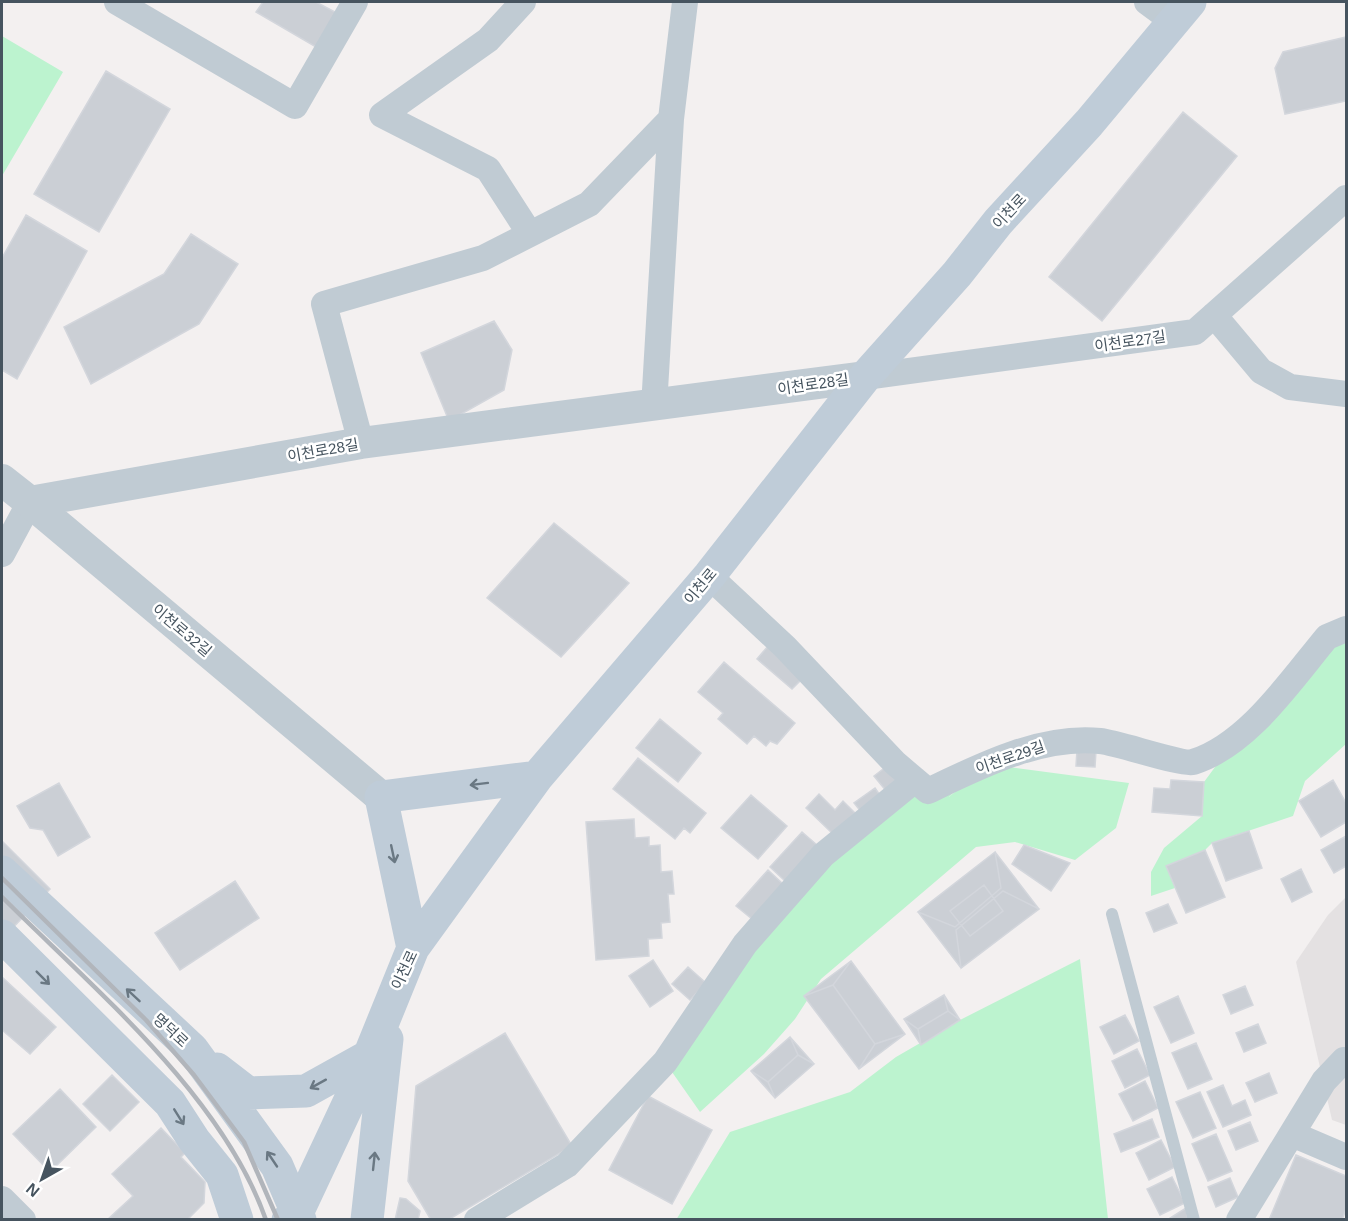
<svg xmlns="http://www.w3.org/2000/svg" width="1348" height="1221" font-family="Arial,'Noto Sans KR',sans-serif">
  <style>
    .education { fill: #e4e1e2 }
    .green { fill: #bcf3cf }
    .building { fill: #cbcfd5; stroke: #d3d6dc; stroke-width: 1.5 }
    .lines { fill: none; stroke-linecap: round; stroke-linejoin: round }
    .service { stroke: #c0cbd3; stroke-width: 12 }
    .minor { stroke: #c0cbd3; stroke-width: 26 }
    .tertiary { stroke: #c0cbd3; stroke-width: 32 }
    .secondary { stroke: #bfccd8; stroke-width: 33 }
    .rail { stroke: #b1b5bb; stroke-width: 4.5 }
    .oneway { stroke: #6a7883 }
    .labels { text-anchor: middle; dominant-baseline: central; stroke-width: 5; stroke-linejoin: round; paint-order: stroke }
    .street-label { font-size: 15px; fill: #46545f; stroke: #fff }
  </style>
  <rect width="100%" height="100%" fill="#f3f0f0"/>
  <path class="education" d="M 1346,897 L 1346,1125 L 1332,1120 L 1296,962 L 1328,915 Z"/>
  <path class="green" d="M 2,36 L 63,72 L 2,176 Z
    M 1346,630 L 1346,744 L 1305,781 L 1293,816 L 1212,843 L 1205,850 L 1166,866 L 1175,888 L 1151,896 L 1151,872 L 1164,848 L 1202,816 L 1204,782 L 1232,744 Z
    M 987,764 L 1129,783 L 1116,828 L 1075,860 L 1015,842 L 976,847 L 821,979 L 795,1019 L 764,1054 L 700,1112 L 665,1062 L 745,944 L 915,780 L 978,767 L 949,797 Z
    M 1080,959 L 1108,1219 L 676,1220 L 730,1132 L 850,1092 L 896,1057 L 960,1020 Z"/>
  <path class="building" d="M 263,2 L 316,2 L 337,13 L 316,47 L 256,12 Z
    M 1346,37 L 1346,101 L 1285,114 L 1275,68 L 1283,52 Z
    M 106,71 L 170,109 L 99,232 L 34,194 Z
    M 1183,112 L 1237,156 L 1102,321 L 1049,277 Z
    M 26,215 L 87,251 L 17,379 L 2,370 L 2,258 Z
    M 191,234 L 238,264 L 199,324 L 91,384 L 64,327 L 164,274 Z
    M 494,321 L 512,350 L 504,390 L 449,421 L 421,353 Z
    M 554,523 L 629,583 L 561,657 L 487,598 Z
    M 768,646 L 801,680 L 792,689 L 757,659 Z
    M 724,662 L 795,723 L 777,744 L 770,741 L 766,746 L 754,736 L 747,744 L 718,719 L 723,713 L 698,692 Z
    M 660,719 L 701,753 L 678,782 L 636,748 Z
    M 1077,750 L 1096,751 L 1095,767 L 1076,766 Z
    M 638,758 L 706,813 L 690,833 L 684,828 L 675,839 L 613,789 Z
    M 887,766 L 900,782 L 887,792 L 874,776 Z
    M 1171,780 L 1204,782 L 1202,816 L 1152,812 L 1154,788 L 1170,789 Z
    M 1333,780 L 1346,803 L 1346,822 L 1321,837 L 1299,801 Z
    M 59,783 L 90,837 L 58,856 L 43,830 L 30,828 L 17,806 Z
    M 875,788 L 882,798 L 862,813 L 854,803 Z
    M 819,794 L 835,810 L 843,801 L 855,813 L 834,835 L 806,808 Z
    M 751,795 L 787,826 L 758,859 L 721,828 Z
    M 634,819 L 635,838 L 649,837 L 649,846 L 660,845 L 661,872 L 672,871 L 674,894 L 668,894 L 670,922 L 661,923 L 662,938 L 648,939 L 649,956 L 596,960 L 586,822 Z
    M 1249,831 L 1262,868 L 1226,881 L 1212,843 Z
    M 802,832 L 817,845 L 785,881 L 770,867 Z
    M 1346,836 L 1346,866 L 1334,873 L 1321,850 Z
    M 2,841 L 50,889 L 5,936 L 2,933 Z
    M 1024,845 L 1070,863 L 1051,891 L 1012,864 Z
    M 1205,850 L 1225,897 L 1186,913 L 1166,866 Z
    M 995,852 L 1039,909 L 961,968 L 918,912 Z
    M 995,852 L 1001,888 L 955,927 L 918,912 Z
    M 1301,869 L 1312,892 L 1292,902 L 1281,879 Z
    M 768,870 L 783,884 L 752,919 L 736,906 Z
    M 235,881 L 259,918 L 180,970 L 155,933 Z
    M 984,885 L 1003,911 L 970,936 L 950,911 Z
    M 1003,891 L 1039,909 L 961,968 L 956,930 Z
    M 1168,904 L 1177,923 L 1154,932 L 1146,913 Z
    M 653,960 L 673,991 L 650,1007 L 629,976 Z
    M 851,961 L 905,1034 L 859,1069 L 804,996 Z
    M 851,961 L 905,1034 L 875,1044 L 833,985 Z
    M 688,967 L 706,983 L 690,1000 L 672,984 Z
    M 2,977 L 56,1027 L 30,1054 L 2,1030 Z
    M 833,985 L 875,1044 L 859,1069 L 804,996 Z
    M 1245,986 L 1253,1005 L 1231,1014 L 1223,995 Z
    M 944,995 L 960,1020 L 921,1045 L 904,1019 Z
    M 944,995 L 948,1011 L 918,1029 L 904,1019 Z
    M 1178,996 L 1194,1033 L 1171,1043 L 1154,1007 Z
    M 948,1011 L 960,1020 L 921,1045 L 918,1029 Z
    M 1125,1015 L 1139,1041 L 1114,1054 L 1100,1027 Z
    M 1258,1024 L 1266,1043 L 1244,1052 L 1236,1033 Z
    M 505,1033 L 572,1146 L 448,1220 L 431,1220 L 408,1181 L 416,1086 Z
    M 790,1037 L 814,1064 L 775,1098 L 751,1071 Z
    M 790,1037 L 798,1055 L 768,1082 L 751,1071 Z
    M 1196,1043 L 1212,1079 L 1188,1089 L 1172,1053 Z
    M 1137,1049 L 1150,1075 L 1125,1088 L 1112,1061 Z
    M 798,1055 L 814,1064 L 775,1098 L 768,1082 Z
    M 1269,1073 L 1277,1093 L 1255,1102 L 1246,1083 Z
    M 112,1075 L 139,1102 L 110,1131 L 83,1104 Z
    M 1145,1081 L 1158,1108 L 1133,1121 L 1119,1094 Z
    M 1223,1085 L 1232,1106 L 1245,1100 L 1251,1115 L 1223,1127 L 1207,1092 Z
    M 60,1089 L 96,1127 L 50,1172 L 13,1134 Z
    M 1200,1092 L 1216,1128 L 1193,1138 L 1176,1102 Z
    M 648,1096 L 712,1130 L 672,1204 L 609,1170 Z
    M 1152,1119 L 1159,1137 L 1121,1152 L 1114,1134 Z
    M 1250,1122 L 1258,1141 L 1236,1150 L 1228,1131 Z
    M 161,1128 L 185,1153 L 181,1157 L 205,1182 L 204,1203 L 187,1220 L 107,1220 L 133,1196 L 112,1174 Z
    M 1216,1134 L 1232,1171 L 1208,1181 L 1192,1144 Z
    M 1161,1140 L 1175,1167 L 1149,1180 L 1136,1153 Z
    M 1296,1155 L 1346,1176 L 1346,1209 L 1342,1220 L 1269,1220 Z
    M 1172,1177 L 1185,1203 L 1160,1215 L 1147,1189 Z
    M 1230,1178 L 1238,1197 L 1216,1207 L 1208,1187 Z
    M 400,1198 L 406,1199 L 420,1211 L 418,1220 L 395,1220 Z
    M 1186,1208 L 1188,1220 L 1167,1220 Z"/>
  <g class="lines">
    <path class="service" d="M 1112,914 L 1194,1220"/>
    <path class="minor" d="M 117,2 L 295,106 L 355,2
      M 523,2 L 488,40 L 382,115 L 488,169 L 530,234
      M 1147,2 L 1174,22
      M 1214,315 L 1261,371 L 1290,387 L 1346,394
      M 865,377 L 1195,332 L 1346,198
      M 654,407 L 671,119 L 685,2
      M 361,443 L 324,304 L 483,258 L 589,204 L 671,119
      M 2,554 L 30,502
      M 709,576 L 785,647 L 895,763 L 928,791 C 980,766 1041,735 1100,741 C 1119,743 1182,765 1193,762 C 1248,745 1291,680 1327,637 L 1346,629
      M 1292,1134 L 1346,1157
      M 2,1199 L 23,1220
      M 477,1220 L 567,1165 L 665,1062 L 745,944 L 823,855 L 915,780
      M 1239,1220 L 1324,1081 L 1344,1060"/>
    <path class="tertiary" d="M 2,480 L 30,502 L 361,443 L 865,377
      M 30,502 L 381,797"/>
    <path class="secondary" d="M 2,872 L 192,1049 L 277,1166 L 300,1220
      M 2,936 L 170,1103 L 194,1140 L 222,1175 L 237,1220
      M 413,948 L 381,797 L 537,777
      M 217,1069 L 248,1093 L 306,1091 L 369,1056
      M 288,1220 L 298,1211 L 359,1081 L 413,948 L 537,777 L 709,576 L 865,377 L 957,274 L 998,222 L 1089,123 L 1190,2
      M 367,1220 L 387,1039"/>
    <path class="rail" d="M 2,878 L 146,1020 L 194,1075 L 244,1142 L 278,1220
      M 2,897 C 93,988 223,1096 266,1220"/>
  </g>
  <defs><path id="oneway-shaft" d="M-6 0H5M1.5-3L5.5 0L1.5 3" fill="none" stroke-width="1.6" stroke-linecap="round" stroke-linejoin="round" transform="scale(1.5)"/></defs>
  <g class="oneway">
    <use href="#oneway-shaft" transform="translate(479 784) rotate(173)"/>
    <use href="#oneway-shaft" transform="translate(393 854) rotate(78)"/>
    <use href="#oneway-shaft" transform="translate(43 978) rotate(45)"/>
    <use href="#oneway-shaft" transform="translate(133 995) rotate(-137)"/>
    <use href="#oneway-shaft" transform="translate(318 1084) rotate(151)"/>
    <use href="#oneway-shaft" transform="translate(179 1117) rotate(58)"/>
    <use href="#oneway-shaft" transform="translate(272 1159) rotate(-124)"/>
    <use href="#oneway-shaft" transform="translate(374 1161) rotate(-84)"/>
  </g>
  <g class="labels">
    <g class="street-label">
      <text transform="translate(1009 211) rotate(-47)">이천로</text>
      <text transform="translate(1130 341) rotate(-8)">이천로27길</text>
      <text transform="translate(813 384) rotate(-8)">이천로28길</text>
      <text transform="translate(323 450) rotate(-10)">이천로28길</text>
      <text transform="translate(700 586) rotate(-50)">이천로</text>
      <text transform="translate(182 630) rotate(40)">이천로32길</text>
      <text transform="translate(1010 757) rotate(-19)">이천로29길</text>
      <text transform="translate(404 970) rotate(-65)">이천로</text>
      <text transform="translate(171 1030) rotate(43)">명덕로</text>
    </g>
  </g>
  <rect width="1348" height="1221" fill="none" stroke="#46545f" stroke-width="6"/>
  <g transform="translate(42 1179) rotate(220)" stroke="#ffffff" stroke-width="4.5" paint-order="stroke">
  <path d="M0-4.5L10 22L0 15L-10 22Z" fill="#46545f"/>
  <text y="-9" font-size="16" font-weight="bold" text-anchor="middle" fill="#46545f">N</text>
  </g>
</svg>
